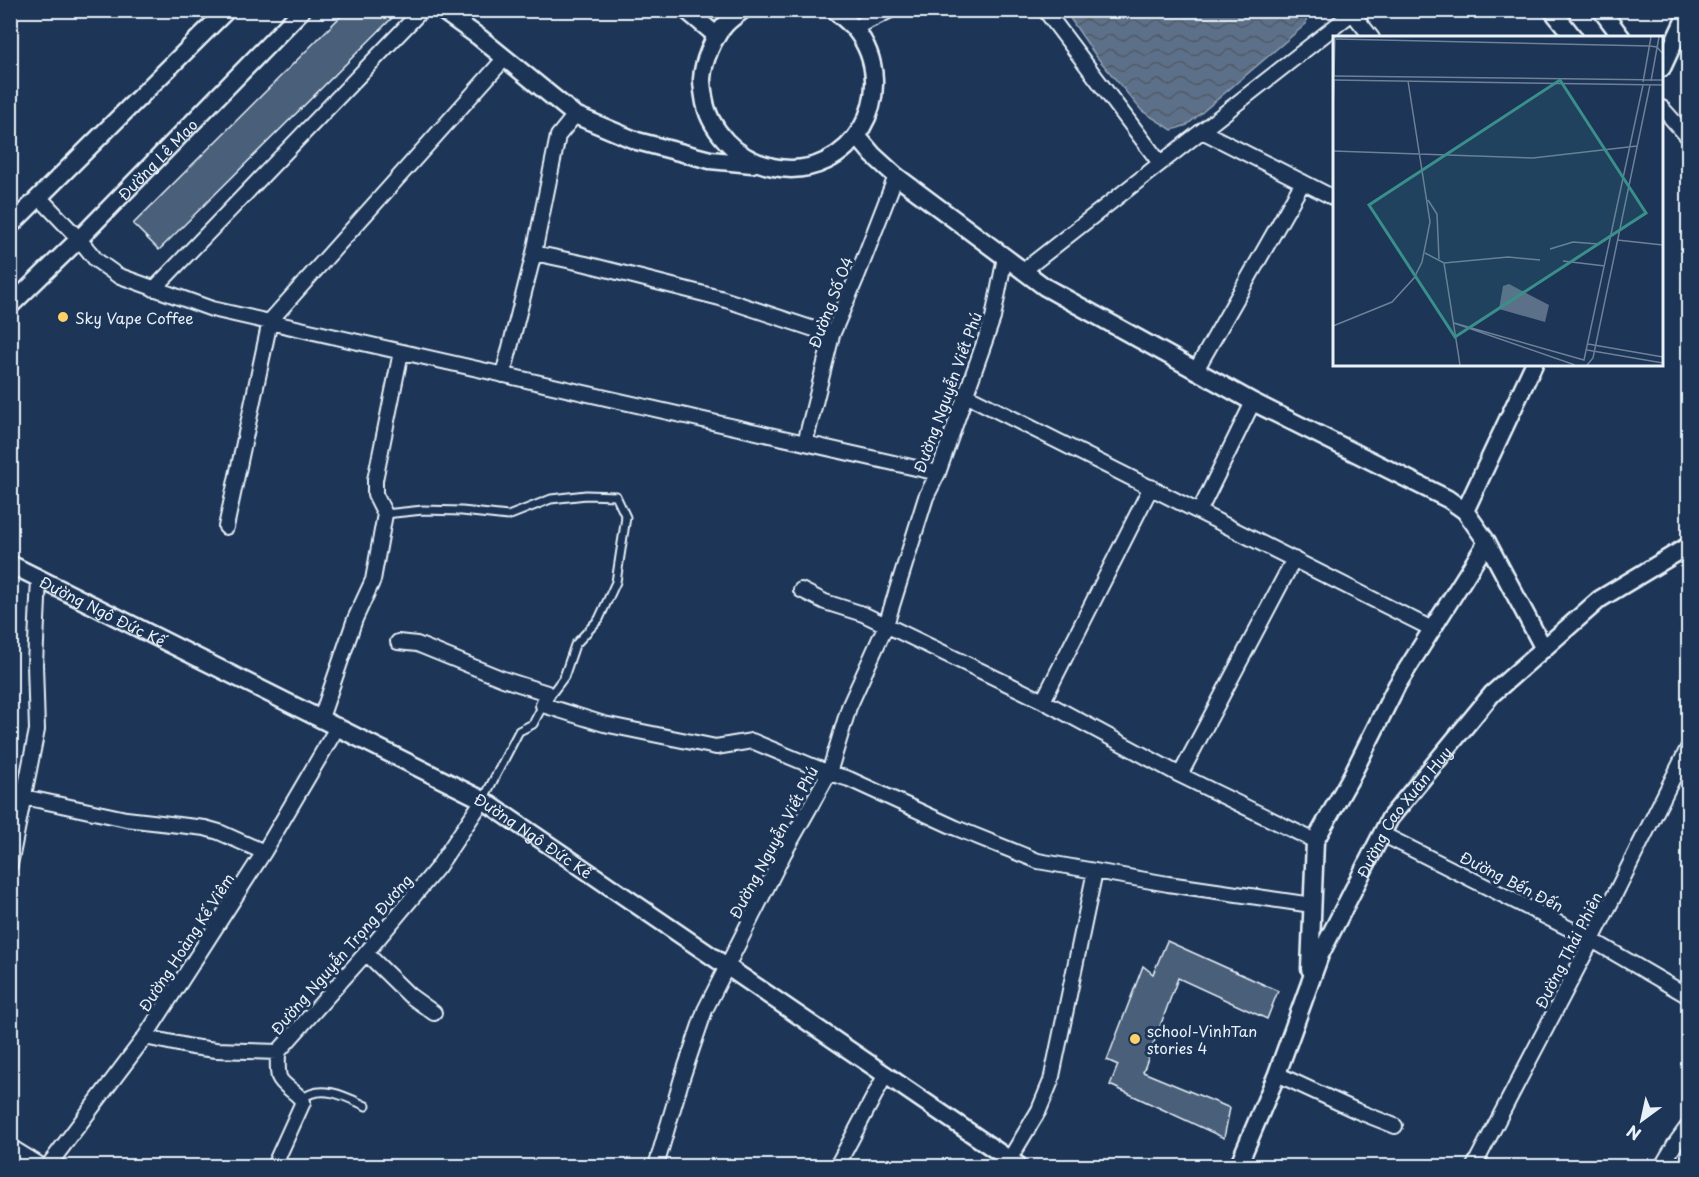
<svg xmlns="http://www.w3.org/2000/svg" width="1699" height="1177" font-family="'Playpen Sans',sans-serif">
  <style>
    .water { fill: url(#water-waves); stroke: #95a4b5; stroke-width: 1.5 }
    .building { fill: #495e7a; stroke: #e8f1f8; stroke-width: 1.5 }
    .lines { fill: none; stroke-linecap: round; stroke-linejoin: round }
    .service-casing { stroke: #e8f1f8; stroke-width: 11 }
    .minor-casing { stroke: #e8f1f8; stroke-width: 18 }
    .tertiary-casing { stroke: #e8f1f8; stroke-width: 21 }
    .primary-casing { stroke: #e8f1f8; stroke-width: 24 }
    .service { stroke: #1d3557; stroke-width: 7 }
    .minor { stroke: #1d3557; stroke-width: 14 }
    .tertiary { stroke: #1d3557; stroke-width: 16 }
    .primary { stroke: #1d3557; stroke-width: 20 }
    .poi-dot { fill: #ffd166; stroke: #1d3557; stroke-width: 2 }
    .labels { text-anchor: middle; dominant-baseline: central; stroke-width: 6; stroke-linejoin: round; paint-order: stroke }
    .street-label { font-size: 15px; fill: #e8f1f8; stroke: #1d3557 }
    .poi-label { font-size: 15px; fill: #e8f1f8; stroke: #1d3557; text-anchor: start }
    .inset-road { fill: none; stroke: #6e8097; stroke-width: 1.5 }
    .view { fill: #3a8f8a; fill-opacity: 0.15; stroke: #3a8f8a; stroke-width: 3 }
    .inset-edge { fill: none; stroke: #e8f1f8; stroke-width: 3 }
  </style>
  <defs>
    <pattern id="water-waves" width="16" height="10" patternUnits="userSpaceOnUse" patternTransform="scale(1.5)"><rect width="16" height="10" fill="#5d7089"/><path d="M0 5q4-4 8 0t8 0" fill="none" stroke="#505a66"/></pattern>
  </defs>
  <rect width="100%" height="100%" fill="#1d3557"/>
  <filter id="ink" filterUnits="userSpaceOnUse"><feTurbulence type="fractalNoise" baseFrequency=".0167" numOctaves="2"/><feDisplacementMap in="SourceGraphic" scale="12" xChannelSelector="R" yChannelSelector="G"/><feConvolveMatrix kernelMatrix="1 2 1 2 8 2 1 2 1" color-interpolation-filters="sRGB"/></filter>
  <g filter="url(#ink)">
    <path class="water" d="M 1065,11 L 1307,11 L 1306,24 L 1187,125 L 1172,130 L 1142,111 L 1096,56 Z"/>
    <path class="building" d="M 347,10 L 400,10 L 159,250 L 133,224 Z
      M 1167,941 L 1278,991 L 1267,1019 L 1178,978 L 1143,1072 L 1230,1108 L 1224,1138 L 1110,1085 L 1118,1065 L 1107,1060 L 1143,966 L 1153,974 Z"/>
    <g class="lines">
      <defs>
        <path id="service" d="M 385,514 L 423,510 L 462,511 L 508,516 L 551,499 L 586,495 L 616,496 L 626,517 L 616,582 L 599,619 L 575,645 L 564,677 L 543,705 L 533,724 L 519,731 L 483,800
          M 302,1099 C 321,1083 347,1097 366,1106"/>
        <path id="minor" d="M 1045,10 L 1160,163
          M 1350,10 L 1372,38
          M 854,28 L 891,10
          M 1662,108 L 1688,137
          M 1202,131 L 1334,198
          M 39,197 L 79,239 L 96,260 L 117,275 L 212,309 L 938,473
          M 534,253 L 586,264 L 720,298 L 832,335
          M 1023,271 L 1356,10
          M 154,289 L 422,10
          M 1196,370 L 1303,182
          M 503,375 L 534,253 L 558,136 L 575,115
          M 966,395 L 1432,629
          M 805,443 L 832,335 L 858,274 L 896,176
          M 1199,512 L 1253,402
          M 226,527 L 270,321 L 505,58
          M 801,590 L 825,602 L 863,614 L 1043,701 L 1180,775 L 1315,841
          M 398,642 L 417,644 L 503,679 L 547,693 L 543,705 L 604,724 L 716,747 L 752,741 L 829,773 L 849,779 L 956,828 L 1038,861 L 1168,884 L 1312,905
          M 1043,701 L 1151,487
          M 321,718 L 355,619 L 373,580 L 385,514 L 375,494 L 375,480 L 401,352
          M 1180,775 L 1294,559
          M 24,797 L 126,819 L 205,828 L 219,832 L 264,852
          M 1382,834 L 1592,940 L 1688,996
          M 10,865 L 37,730 L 35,664 L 39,578
          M 366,953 L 409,995 L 434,1013
          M 145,1037 L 192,1047 L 216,1050 L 278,1052
          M 1277,1074 L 1357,1111 L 1395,1126
          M 1009,1160 L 1039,1110 L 1051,1081 L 1095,871
          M 48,1166 L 145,1037 L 264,852 L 338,726
          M 274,1166 L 303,1102 C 298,1092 283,1087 279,1077 C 277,1070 278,1060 278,1052 L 366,953 L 438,867 L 483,800
          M 656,1166 L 682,1078 L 705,1010 L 784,853 L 829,773 L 849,707 L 886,625 L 926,497 L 938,473 L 993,318 L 1005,257
          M 837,1166 L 886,1074
          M 1474,1166 L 1592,940 L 1688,748
          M 1662,1166 L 1675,1144 L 1688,1126"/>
        <g id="tertiary">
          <path d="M 441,10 L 479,37 L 575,115 L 637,141 L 710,160 L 752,164"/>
          <path d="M 686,10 L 717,36"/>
          <path d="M 743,10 C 737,15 730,19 725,25 C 713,37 703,62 702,79 C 702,84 703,91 704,97 C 706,114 715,129 726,141 C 739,155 754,163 773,167 C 852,183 904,91 855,29 C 849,22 841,16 834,10"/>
          <path d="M 1552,10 L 1574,38"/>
          <path d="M 1601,10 L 1622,38"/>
          <path d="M 1662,68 L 1688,12"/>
          <path d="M 857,136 L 873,155 L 896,176 L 1045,287 L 1253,402 L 1448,499 L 1465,511 L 1487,542 L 1544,649"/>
          <path d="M 10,226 L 227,10"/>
          <path id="s1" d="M 10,306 L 79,239 L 302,10"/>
          <path d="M 1465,511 L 1534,364"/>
          <path id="s2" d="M 10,564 L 483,800 L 1019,1166"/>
          <path d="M 1310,969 L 1315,841 L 1351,777 L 1397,685 L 1487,542"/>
          <path id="s3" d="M 1238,1166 L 1277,1074 L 1320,955 L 1390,818 L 1492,694 L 1600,599 L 1688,546"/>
        </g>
        <path id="primary" d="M 10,1150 L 36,1166"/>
      </defs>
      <use href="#service" class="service-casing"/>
      <use href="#minor" class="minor-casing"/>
      <use href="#tertiary" class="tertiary-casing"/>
      <use href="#primary" class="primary-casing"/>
      <use href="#service" class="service"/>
      <use href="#minor" class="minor"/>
      <use href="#tertiary" class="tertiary"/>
      <use href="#primary" class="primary"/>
    </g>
  </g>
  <g class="poi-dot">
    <circle cx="63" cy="317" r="6"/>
    <circle cx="1135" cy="1039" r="6"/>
  </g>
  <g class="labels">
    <g class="street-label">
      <text stroke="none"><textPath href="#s1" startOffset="208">Đường Lê Mao</textPath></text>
      <text transform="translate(830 302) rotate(-69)">Đường Số 04</text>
      <text transform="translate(947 392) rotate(-70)">Đường Nguyễn Viết Phú</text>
      <text stroke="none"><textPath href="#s2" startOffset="104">Đường Ngô Đức Kế</textPath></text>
      <text stroke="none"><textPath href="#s3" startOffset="393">Đường Cao Xuân Huy</textPath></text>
      <text stroke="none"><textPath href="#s2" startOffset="590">Đường Ngô Đức Kế</textPath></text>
      <text transform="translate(773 842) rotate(-62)">Đường Nguyễn Viết Phú</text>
      <text transform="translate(1512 881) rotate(27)">Đường Bến Đến</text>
      <text transform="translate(186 942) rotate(-57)">Đường Hoàng Kế Viêm</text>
      <text transform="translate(1568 950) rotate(-63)">Đường Thái Phiên</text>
      <text transform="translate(341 954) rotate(-49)">Đường Nguyễn Trọng Đương</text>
    </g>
    <g class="poi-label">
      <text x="75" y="317">Sky Vape Coffee</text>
      <text x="1147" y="1030">school-VinhTan<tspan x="1147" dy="17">stories 4</tspan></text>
    </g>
  </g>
  <g transform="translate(1333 36)">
    <rect width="330" height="330" fill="#1d3557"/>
    <path d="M 176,248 L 216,269 L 212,286 L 166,273 L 170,250 Z" fill="#5d7089"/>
    <path class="inset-road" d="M 3,3 L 317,10 L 324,11 L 330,18M 0,40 L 330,44M 1,41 L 2,1M 0,44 L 330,49M 318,45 L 326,1M 310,46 L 318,1M 0,73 L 1,45M 0,115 L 200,122 L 304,110M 95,164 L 104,178 L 106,223M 284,204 L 330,209M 217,213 L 240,206 L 265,208M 92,217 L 111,227 L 175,221 L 207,224M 230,225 L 272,230M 111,227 L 127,329M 121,287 L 251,324 L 310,49M 121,287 L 242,329M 0,290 L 59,266 L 81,242 L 89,226 L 97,186 L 75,45M 255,308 L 330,321M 254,314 L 330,327M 254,329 L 260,322 L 317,49"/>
    <path class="view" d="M 227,44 L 313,177 L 122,301 L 36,169 Z"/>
    <rect width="330" height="330" class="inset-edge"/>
  </g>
  <rect width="1699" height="1177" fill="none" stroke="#1d3557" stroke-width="36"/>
  <rect x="18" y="18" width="1663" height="1141" fill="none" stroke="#e8f1f8" stroke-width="2" filter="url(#ink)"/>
  <g transform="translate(1642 1120) rotate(213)" stroke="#1d3557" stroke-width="4.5" paint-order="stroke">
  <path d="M0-4.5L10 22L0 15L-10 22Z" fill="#e8f1f8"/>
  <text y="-9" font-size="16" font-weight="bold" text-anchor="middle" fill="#e8f1f8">N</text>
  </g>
</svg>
